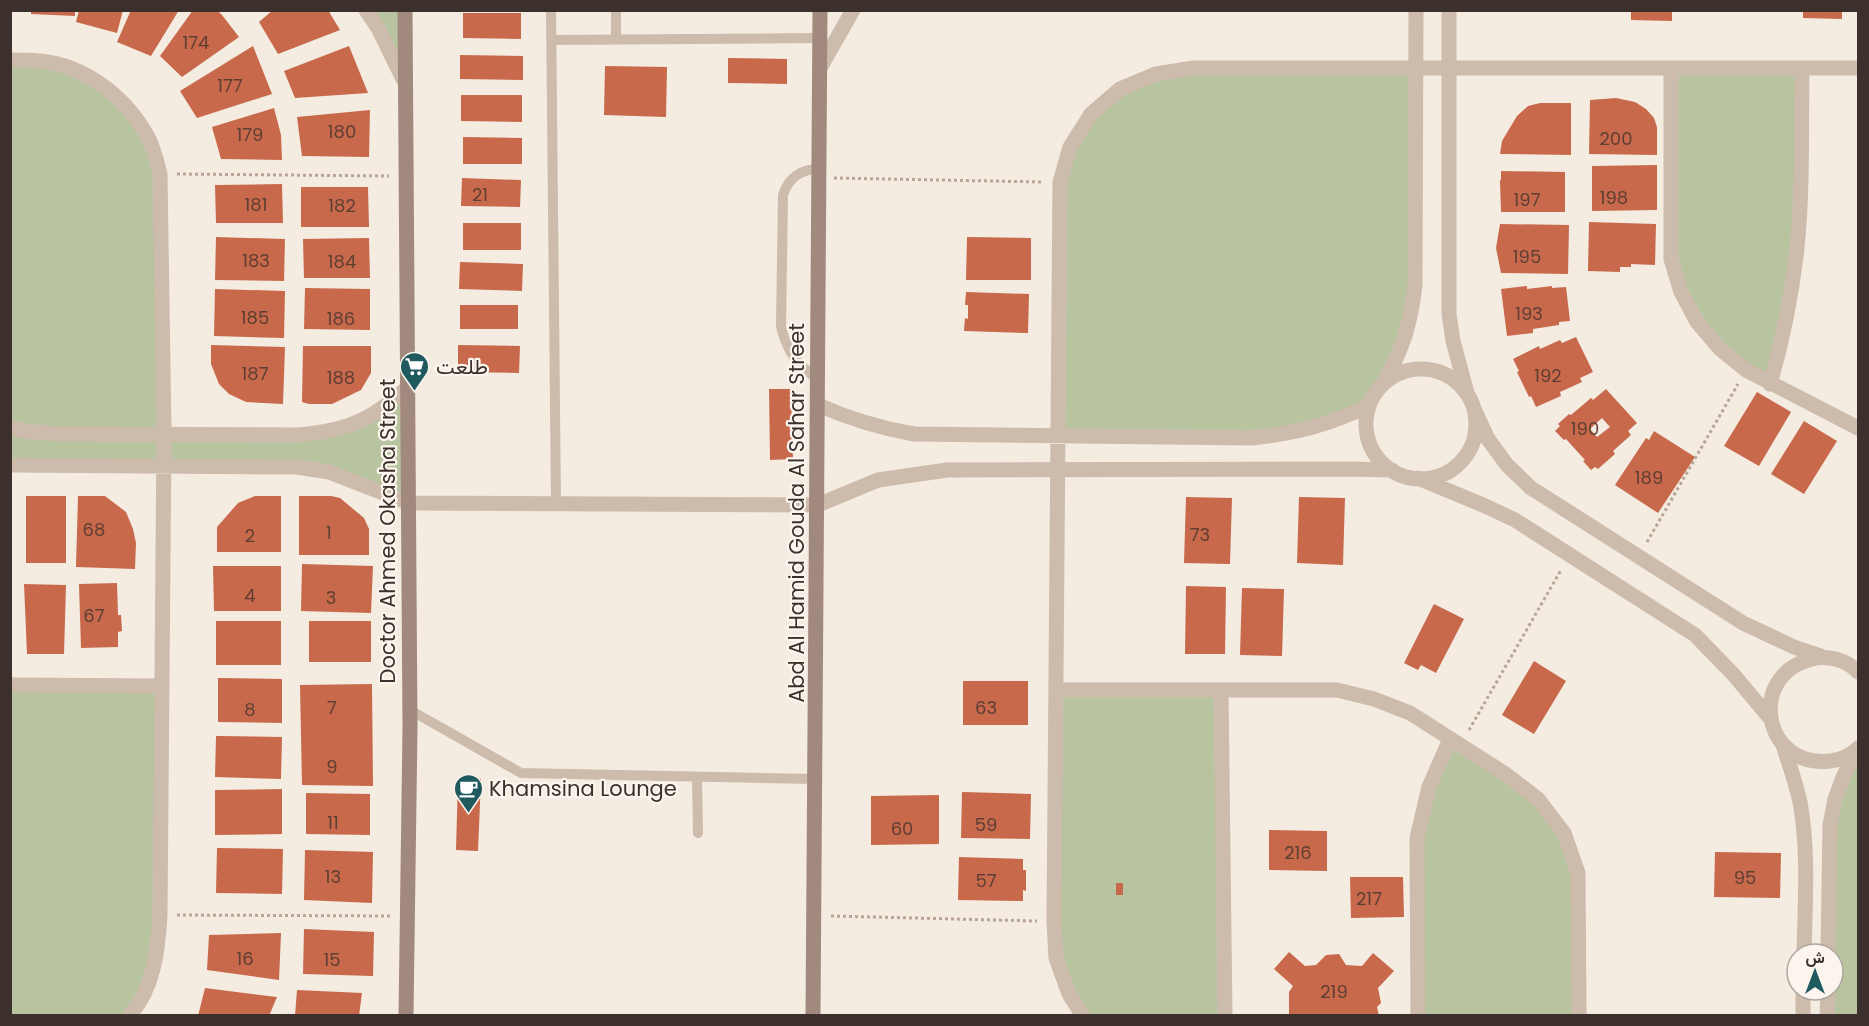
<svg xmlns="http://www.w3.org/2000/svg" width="1869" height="1026" font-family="Poppins,Vazirmatn,sans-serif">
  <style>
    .green { fill: #b8c4a0 }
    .building { fill: #c8694b; fill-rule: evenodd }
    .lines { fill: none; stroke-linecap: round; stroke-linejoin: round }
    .path { stroke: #b9a596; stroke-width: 3; stroke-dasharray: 3 3; stroke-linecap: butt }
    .lane { stroke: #cdbbac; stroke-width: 10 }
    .street { stroke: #cdbbac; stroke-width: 15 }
    .secondary { stroke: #a18a7d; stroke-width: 15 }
    .labels { text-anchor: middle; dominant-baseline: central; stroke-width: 4.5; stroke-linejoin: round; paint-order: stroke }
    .number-label { font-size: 18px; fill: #5e3e33 }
    .poi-label { font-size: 21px; fill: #3b302b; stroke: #fbf5ee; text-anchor: start }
    .street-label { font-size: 21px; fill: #3b302b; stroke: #fbf5ee }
  </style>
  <rect width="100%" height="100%" fill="#f4ebe1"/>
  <path class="green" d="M 366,11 L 405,11 L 405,83 Z
    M 11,60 L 75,69 L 131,111 L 160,174 L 164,434 L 327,432 L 407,388 L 409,503 L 329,472 L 11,465 Z
    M 1416,68 L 1415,285 L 1384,382 L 1375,393 L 1368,406 L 1282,435 L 1058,436 L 1060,182 L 1091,114 L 1156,74 Z
    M 1671,68 L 1802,68 L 1800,199 L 1770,384 L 1720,349 L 1671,259 Z
    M 10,685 L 162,686 L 158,949 L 129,1015 L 11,1015 Z
    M 1221,690 L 1225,1015 L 1083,1015 L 1056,958 L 1056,691 Z
    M 1450,739 L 1538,799 L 1578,873 L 1579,1015 L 1418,1016 L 1417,838 Z
    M 1858,748 L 1858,1015 L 1827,1016 L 1833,990 L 1830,825 Z"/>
  <path class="building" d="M 31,10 L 75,10 L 75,16 L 31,14 Z
    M 79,10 L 123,10 L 117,33 L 76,22 Z
    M 131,10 L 179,10 L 151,56 L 117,42 Z
    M 193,10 L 217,10 L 222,15 L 239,37 L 182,77 L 160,56 Z
    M 273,10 L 328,10 L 340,30 L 278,54 L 259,22 Z
    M 1631,10 L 1672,10 L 1672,21 L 1631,20 Z
    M 1803,10 L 1842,10 L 1842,19 L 1803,18 Z
    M 463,13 L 521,13 L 521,39 L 463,38 Z
    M 253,46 L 272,94 L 197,118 L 180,91 Z
    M 349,46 L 368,93 L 295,98 L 284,71 Z
    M 460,55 L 523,56 L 523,80 L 460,79 Z
    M 728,58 L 787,59 L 787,84 L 728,83 Z
    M 605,66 L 667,67 L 666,117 L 604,115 Z
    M 461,95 L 522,95 L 522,122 L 461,121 Z
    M 1616,98 L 1635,102 L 1646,109 L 1654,118 L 1657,127 L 1657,155 L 1589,154 L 1590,100 Z
    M 1540,103 L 1571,103 L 1571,155 L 1500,154 L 1502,141 L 1517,116 L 1528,106 Z
    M 274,108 L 281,135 L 282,160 L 221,159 L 212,127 Z
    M 370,110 L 369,157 L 302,156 L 297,117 Z
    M 463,137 L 522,138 L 522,164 L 463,164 Z
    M 1657,165 L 1657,210 L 1592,211 L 1592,166 Z
    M 1501,171 L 1565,172 L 1565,212 L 1501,212 L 1500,180 L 1501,180 Z
    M 462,178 L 521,180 L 520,207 L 461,206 Z
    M 282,184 L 283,223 L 216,223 L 215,185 Z
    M 301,187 L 368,187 L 369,227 L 301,227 Z
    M 1589,222 L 1656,224 L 1655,265 L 1631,264 L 1631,267 L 1620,267 L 1620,272 L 1588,271 Z
    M 463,223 L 521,223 L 521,250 L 463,250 Z
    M 1500,224 L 1569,225 L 1568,274 L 1501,273 L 1496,248 Z
    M 216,237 L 285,239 L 284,281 L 215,280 Z
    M 967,237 L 1031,238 L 1031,280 L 966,280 Z
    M 369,238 L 370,278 L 304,278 L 303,239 Z
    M 460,262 L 523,264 L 522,291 L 459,289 Z
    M 1527,286 L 1527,289 L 1552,286 L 1552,288 L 1566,287 L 1570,321 L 1559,322 L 1559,325 L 1533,329 L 1533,333 L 1507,336 L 1501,289 Z
    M 305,288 L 370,289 L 370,330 L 304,329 Z
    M 215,289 L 285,291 L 284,338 L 214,336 Z
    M 966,292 L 1029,294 L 1028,333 L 964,331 L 965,318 L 968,319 L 968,305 L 965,305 Z
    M 460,305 L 518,305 L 518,329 L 460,329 Z
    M 1576,337 L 1593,372 L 1580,378 L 1582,382 L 1560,392 L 1561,396 L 1536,407 L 1531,396 L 1529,397 L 1517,372 L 1519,371 L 1513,359 L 1539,346 L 1540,349 L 1560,340 L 1562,343 Z
    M 211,345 L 285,347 L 283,404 L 246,402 L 229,394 L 219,384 L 211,364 Z
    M 458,345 L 520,346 L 519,373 L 458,372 Z
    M 303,346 L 371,346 L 371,373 L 361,390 L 332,404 L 309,404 L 302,402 Z
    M 769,389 L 791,389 L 793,459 L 770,460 Z
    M 1606,389 L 1637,423 L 1628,431 L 1631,435 L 1613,451 L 1615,454 L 1598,469 L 1595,467 L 1591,470 L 1583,461 L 1585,460 L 1566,439 L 1564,440 L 1555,431 L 1560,426 L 1558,424 L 1569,414 L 1571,415 L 1591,398 L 1593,400 ZM 1602,418 L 1610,427 L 1597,437 L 1590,429 Z
    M 1757,392 L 1791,412 L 1759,466 L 1724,446 Z
    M 1804,421 L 1837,441 L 1804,494 L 1771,474 Z
    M 1654,431 L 1695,457 L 1658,513 L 1615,485 L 1646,438 L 1649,440 Z
    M 26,496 L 66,496 L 66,563 L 26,563 Z
    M 78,496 L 105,496 L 126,512 L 133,529 L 136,543 L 135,569 L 76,567 Z
    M 255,496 L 281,496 L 281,552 L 217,552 L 217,527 L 238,503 Z
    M 299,496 L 331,496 L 340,498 L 364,518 L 369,529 L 369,555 L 299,555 Z
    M 1186,497 L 1232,498 L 1230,564 L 1184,563 Z
    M 1299,497 L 1345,498 L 1343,565 L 1297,563 Z
    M 302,564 L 373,566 L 371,613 L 301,611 Z
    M 213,566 L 281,566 L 281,611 L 214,611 Z
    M 117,583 L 118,615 L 121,615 L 122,631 L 118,632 L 118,647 L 81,648 L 79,584 Z
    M 24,584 L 66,585 L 64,654 L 27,654 Z
    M 1186,586 L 1226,587 L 1225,654 L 1185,654 Z
    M 1242,588 L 1284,589 L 1282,656 L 1240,655 Z
    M 1434,604 L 1464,619 L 1436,673 L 1421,665 L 1418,670 L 1404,663 Z
    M 216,621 L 281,621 L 281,665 L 216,665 Z
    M 309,621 L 371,621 L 371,662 L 309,662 Z
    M 1534,661 L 1566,681 L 1534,734 L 1502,715 Z
    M 218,678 L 282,679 L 282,723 L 218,722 Z
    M 963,681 L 1028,681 L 1028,725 L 963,725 Z
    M 372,684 L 373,786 L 302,785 L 300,685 Z
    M 216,736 L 282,737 L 281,779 L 215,777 Z
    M 458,778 L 481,779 L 478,851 L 456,850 Z
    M 282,789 L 282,834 L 215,835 L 215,790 Z
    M 962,792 L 1031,794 L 1030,839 L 961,838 Z
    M 306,793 L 370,794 L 370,835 L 306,834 Z
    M 939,795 L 939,844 L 871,845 L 871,796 Z
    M 1269,830 L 1327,831 L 1327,871 L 1269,870 Z
    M 217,848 L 283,849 L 282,894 L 216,893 Z
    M 305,850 L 373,852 L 372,903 L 304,900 Z
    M 1715,852 L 1781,853 L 1780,898 L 1714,897 Z
    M 959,857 L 1023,859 L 1023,870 L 1026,870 L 1026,891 L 1023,890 L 1023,901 L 958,900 Z
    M 1350,877 L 1403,877 L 1404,917 L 1351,918 Z
    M 1116,883 L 1123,883 L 1123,895 L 1116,895 Z
    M 304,929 L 374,932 L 373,976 L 303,974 Z
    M 281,933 L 279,980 L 207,970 L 209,935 Z
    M 1289,952 L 1305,966 L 1316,965 L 1326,955 L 1339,954 L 1346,965 L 1362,966 L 1373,953 L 1394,971 L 1378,988 L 1381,1003 L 1377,1007 L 1379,1016 L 1289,1016 L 1289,992 L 1293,986 L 1274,969 Z
    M 205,988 L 277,997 L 269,1016 L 198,1016 Z
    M 297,990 L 362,993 L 359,1016 L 295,1016 Z"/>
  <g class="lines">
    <path class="path" d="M 177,174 L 389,176
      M 834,178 L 1043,182
      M 1647,542 L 1738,384
      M 1469,730 L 1561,570
      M 177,915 L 392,916
      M 831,916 L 1037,921"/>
    <path class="lane" d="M 551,10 L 556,504
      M 616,39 L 616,10
      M 551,40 L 820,38
      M 818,379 C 797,365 786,350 781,326 L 783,195 C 789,177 801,169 820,169
      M 410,710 L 521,773 L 815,779
      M 697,777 L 698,833"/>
    <path class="street" d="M 366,10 L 378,28 L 405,83
      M 1449,10 L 1449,314 L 1453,341 L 1467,393
      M 10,60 C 20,60 29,60 39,61 C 86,65 127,98 149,139 C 154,149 157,163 160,174 L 164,435 L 160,915 C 158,950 154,989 129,1016
      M 820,68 L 853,10
      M 1671,68 L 1671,259 L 1681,292 L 1697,322 L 1720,349 L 1746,370 L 1858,428
      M1366 424a55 55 0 1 1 110 0a55 55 0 1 1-110 0Z
      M 1384,382 C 1403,349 1411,322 1415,285 L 1416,10
      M 1770,384 C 1783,339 1792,294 1797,248 C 1803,189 1801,128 1802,68
      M 818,405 C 850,419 879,428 914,434 L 1252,438 C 1297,433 1328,425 1368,406
      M 1474,409 L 1488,439 L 1507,465 L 1531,488 L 1743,623 L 1794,647 L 1821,656
      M 10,427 L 23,431 L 57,434 L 297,435 C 346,431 370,421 407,388
      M 10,465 L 297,467 L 329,472 L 409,503 L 818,505 L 878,480 L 947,470 L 1346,469 L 1392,470
      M 1418,478 L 1483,505 L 1515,520 L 1695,635 L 1733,674 L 1769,717
      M 1858,672 C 1847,660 1828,655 1812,659 C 1746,675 1763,769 1830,761 C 1840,760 1851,755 1858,748
      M 10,685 L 162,686
      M 1056,690 L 1337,690 L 1374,699 L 1410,713 L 1504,773 L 1538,799 L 1564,833 L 1578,873 L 1579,1016
      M 1221,690 L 1225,1016
      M 1783,745 C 1789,764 1796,783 1800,802 C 1809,852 1805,904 1804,954
      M 1828,954 L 1830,825 L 1835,799 L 1844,775 L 1856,751
      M 1083,1016 L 1069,994 L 1056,958 L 1054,921 L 1060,182 L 1070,147 L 1091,114 L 1120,89 L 1156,74 L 1194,68 L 1858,68
      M 1418,1016 L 1417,838 L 1429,787 L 1450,739
      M 1803,1016 L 1803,990
      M 1827,1016 L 1828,990"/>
    <path class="secondary" d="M 405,10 L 410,727 L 406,1016
      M 813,1016 L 820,10"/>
  </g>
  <defs>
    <symbol id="supermarket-pin" viewBox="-11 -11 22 30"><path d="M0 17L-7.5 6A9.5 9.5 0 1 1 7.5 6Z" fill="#1f5a5e" stroke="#fbf5ee"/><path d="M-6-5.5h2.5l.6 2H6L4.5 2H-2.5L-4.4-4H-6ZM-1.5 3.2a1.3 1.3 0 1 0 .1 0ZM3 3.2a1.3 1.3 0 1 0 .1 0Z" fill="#fff"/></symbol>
    <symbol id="cafe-pin" viewBox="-11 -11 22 30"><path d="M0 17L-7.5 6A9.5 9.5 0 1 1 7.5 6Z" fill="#1f5a5e" stroke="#fbf5ee"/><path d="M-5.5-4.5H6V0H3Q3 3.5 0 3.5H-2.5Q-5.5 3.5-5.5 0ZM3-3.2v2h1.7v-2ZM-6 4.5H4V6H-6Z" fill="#fff"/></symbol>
  </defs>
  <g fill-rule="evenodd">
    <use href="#supermarket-pin" x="398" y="350" width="33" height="45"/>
    <use href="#cafe-pin" x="452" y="772" width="33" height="45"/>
  </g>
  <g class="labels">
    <g class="number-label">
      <text x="196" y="42">174</text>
      <text x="230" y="85">177</text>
      <text x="342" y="131">180</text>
      <text x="250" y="134">179</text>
      <text x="1616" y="138">200</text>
      <text x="480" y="194">21</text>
      <text x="1614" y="197">198</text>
      <text x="1527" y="199">197</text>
      <text x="256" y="204">181</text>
      <text x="342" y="205">182</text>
      <text x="1527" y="256">195</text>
      <text x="256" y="260">183</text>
      <text x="342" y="261">184</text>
      <text x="1529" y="313">193</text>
      <text x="255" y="317">185</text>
      <text x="341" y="318">186</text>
      <text x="255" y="373">187</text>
      <text x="1548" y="375">192</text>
      <text x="341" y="377">188</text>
      <text x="1585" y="428">190</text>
      <text x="1649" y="477">189</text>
      <text x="94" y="529">68</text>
      <text x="329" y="532">1</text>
      <text x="1200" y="534">73</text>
      <text x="250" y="535">2</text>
      <text x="250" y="595">4</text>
      <text x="331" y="597">3</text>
      <text x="94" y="615">67</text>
      <text x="332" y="707">7</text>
      <text x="986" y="707">63</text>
      <text x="250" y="709">8</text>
      <text x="332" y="766">9</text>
      <text x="333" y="822">11</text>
      <text x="986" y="824">59</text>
      <text x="902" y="828">60</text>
      <text x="1298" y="852">216</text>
      <text x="333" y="876">13</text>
      <text x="1745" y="877">95</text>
      <text x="986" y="880">57</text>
      <text x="1369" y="898">217</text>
      <text x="245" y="958">16</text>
      <text x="332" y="959">15</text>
      <text x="1334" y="991">219</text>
    </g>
    <g class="poi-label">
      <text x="436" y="366">طلعت</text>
      <text x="489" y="788">Khamsina Lounge</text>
    </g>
    <g class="street-label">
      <text transform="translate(796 513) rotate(-90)">Abd Al Hamid Gouda Al Sahar Street</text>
      <text transform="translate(387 531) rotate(-90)">Doctor Ahmed Okasha Street</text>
    </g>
  </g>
  <rect width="1869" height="1026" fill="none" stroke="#3b302b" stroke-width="24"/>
  <g transform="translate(1815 972)"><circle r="28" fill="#fbf5ee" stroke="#aea6a0" stroke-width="1.5"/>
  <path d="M0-4.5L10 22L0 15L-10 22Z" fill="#1f5a5e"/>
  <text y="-9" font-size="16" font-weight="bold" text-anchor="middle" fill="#3b302b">ش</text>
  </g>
</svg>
